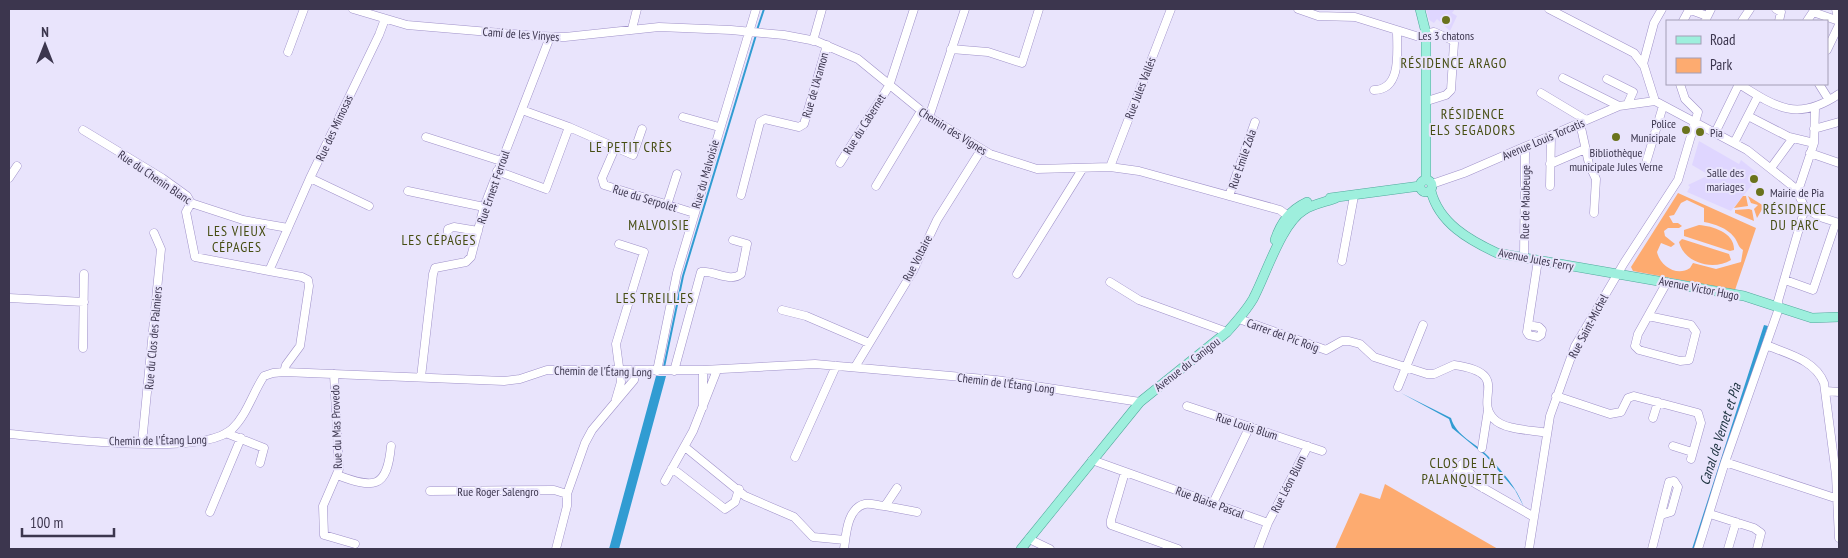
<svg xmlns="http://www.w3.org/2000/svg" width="1848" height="558" font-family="'PT Sans Narrow',sans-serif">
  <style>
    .built { fill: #dfd6ff }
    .green { fill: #fdab70; fill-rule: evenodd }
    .water { fill: #319cd2 }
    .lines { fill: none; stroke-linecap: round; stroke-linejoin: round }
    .stream { stroke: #319cd2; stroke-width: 2 }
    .minor-casing { stroke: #9f91c9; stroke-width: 9 }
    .major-casing { stroke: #51a89c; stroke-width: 10 }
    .minor { stroke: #fff; stroke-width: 8 }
    .major { stroke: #9eefdd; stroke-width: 9 }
    .poi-dot { fill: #6a731c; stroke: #e9e4fc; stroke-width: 2 }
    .labels { text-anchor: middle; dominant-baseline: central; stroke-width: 4; stroke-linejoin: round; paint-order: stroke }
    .street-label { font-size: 12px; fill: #3c364e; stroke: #e9e4fc }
    .poi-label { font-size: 12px; fill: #3c364e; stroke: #e9e4fc }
    .neighbourhood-label { font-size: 14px; letter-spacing: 1px; fill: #464d12; stroke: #e9e4fc }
    .water-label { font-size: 14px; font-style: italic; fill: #192f3c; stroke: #e9e4fc }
  </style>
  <rect width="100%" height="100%" fill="#e9e4fc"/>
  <path class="built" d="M 1426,9 L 1459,9 L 1455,9 L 1452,13 L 1457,16 L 1450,31 L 1437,19 L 1434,23 L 1429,20 Z
    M 1699,141 L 1739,164 L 1741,160 L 1760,175 L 1731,211 L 1687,192 L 1690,187 L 1688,185 L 1709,175 L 1692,165 Z"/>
  <path class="green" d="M 1678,193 L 1756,228 L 1735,290 L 1633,271 L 1631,267 ZM 1687,200 L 1704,208 L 1704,222 C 1715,224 1727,228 1734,237 C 1738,242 1738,247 1743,250 L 1741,262 L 1716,269 L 1693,263 L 1690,268 C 1677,277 1660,266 1657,252 L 1661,243 L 1671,247 L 1675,244 L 1665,236 L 1664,231 L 1668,228 L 1679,228 L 1682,226 L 1678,223 L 1673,223 L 1669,216 L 1674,215 L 1681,203 Z
    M 1743,196 L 1746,196 L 1748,206 L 1734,208 Z
    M 1748,196 L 1764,206 L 1757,218 L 1754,209 L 1758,205 L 1751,203 Z
    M 1749,209 L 1752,210 L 1754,221 L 1735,213 L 1735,210 Z
    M 1699,225 C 1713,226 1735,233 1734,250 L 1730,251 L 1684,236 L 1684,230 Z
    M 1682,239 L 1729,254 L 1731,260 C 1713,271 1684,263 1679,242 Z
    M 1385,484 L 1498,549 L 1335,549 L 1360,493 L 1380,499 Z"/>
  <path class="water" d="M 1764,325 L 1768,326 L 1695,549 L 1692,549 Z
    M 656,376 L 666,376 L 619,549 L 609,549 Z
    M 1401,393 L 1451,418 C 1456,436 1476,443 1488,456 C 1503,472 1516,487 1524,507 L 1515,490 L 1486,456 L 1452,428 L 1449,419 Z"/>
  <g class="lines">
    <path class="stream" d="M 757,30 L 764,9
      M 664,367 L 683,276 L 756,35"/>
    <defs>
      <path id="minor" d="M 353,9 L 407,25 L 537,36 L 565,37 L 659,27 L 731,30 L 784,35 L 816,41 L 858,59 L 929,117 L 990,154 L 1037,169 L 1110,167 L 1139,171 L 1280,210 L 1293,220
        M 1298,9 L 1318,16 L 1355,17 L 1416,36 L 1434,32 L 1452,40 L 1454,43 L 1451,90 L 1446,95 L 1427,101
        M 1549,9 L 1634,53 L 1644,66 L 1655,101 L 1747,150 L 1790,184 L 1796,189 L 1805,208
        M 1688,9 L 1707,16
        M 1776,9 L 1781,12 L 1779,21
        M 1836,9 L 1839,22
        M 1813,12 L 1839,21
        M 1683,21 L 1689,10
        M 1705,21 L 1711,9
        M 1742,21 L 1750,9
        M 1807,21 L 1815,9
        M 632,29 L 637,9
        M 813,41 L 822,9
        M 951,49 L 988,52 L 1022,63 L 1039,9
        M 1827,50 L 1839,25
        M 288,52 L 304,9
        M 1643,64 L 1654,23 L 1662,9
        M 1563,78 L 1619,106
        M 1607,79 L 1633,92 L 1628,103
        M 1739,84 C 1777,108 1798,122 1839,94
        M 1819,84 L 1829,100
        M 1374,90 C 1402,90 1397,51 1397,31
        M 1541,93 L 1586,120
        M 1748,116 L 1789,137 L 1814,143
        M 683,117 L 719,127
        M 929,117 L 965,9
        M 1580,123 L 1589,164 L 1596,179 L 1594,213
        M 569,127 L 633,155 L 642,129
        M 1814,129 L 1839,122
        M 83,130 L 162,178 L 187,196 L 191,203 L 243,220 L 288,228
        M 1716,131 L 1739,84
        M 426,137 L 501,161
        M 1734,143 L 1758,96
        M 615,148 L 602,178 L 604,185 L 694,213
        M 1522,148 L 1525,153 L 1524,258
        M 1810,153 L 1839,163
        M 840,163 L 889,86 L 914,9
        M 1646,163 L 1663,106
        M 1550,164 L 1585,149
        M 1110,167 L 1171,9
        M 1771,168 L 1793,138
        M 497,171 L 546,189 L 569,127 L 522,110
        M 9,178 L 17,166
        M 1432,184 L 1464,173 L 1619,106 L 1655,101
        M 876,186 L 921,111
        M 1550,186 L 1551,136
        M 1796,189 L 1800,185 L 1814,143 L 1815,109
        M 408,191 L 484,207
        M 741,195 L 760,122 L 765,119 L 799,127 L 804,124 L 827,45
        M 1229,196 L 1255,122
        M 191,203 L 186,212 L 195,257 L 269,271
        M 667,205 L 677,174
        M 369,206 L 310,178 L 379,35 L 385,19
        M 1805,208 L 1820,217 L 1839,223
        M 447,239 L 448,229 L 454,227 L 478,231
        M 1342,261 L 1354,196
        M 1017,274 L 1083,168
        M 1785,280 L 1813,290 L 1836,222
        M 1110,282 L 1139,300 L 1227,332
        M 9,298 L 84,302
        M 782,310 L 806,316 L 869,343
        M 1648,316 L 1691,325 L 1696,332 L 1689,360 L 1680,361 L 1639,350 L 1635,346 L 1638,334 L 1667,282
        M 1239,319 L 1326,350 L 1342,341 L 1349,341 L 1360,344 L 1374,357 L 1427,374 L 1434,374 L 1454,365 C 1513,373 1473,399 1494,419 C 1504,430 1532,430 1547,433
        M 1528,325 L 1539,327 L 1542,330 L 1541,335 L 1538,337 L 1529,335 L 1527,332 L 1538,260
        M 1766,345 C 1788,354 1815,360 1824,383 L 1836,475 L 1839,538
        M 83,348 L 84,274
        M 855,367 L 913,271 L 937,220 L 981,150
        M 703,370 L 703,407
        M 657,371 L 677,273 L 756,9
        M 674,371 L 701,272 C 713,270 730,283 741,274 L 747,244 L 733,240
        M 284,372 L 286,365 L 300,346 L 309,286 L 308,280 L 302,277 L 269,271 L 310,178
        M 334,374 L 339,469 L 323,506 L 324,535 L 355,544
        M 421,377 L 433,274 L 435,268 L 466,262 L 471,257 L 484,207 L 550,37
        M 1398,387 L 1423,325
        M 1826,391 L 1839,392
        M 1556,396 L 1610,414 L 1621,412 L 1628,398 L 1634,396 L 1698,413 L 1701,423 L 1691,459
        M 616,399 L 621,382 L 616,344 L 644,252 L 619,244
        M 1187,406 L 1322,451
        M 1653,418 L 1658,402
        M 226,433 L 264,448 L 260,463
        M 9,434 C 52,437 202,458 232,429 C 247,415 253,392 264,376 L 273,373 L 284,372 L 504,381 L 520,379 L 547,370 L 703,370 L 815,364 L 996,380 L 1140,402
        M 142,443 L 161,249 L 154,233
        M 1673,446 L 1692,452
        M 685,447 L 745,496 L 794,517 L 813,537 L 845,540
        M 1482,448 L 1488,410
        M 795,457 L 836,366
        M 1092,460 L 1268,523 L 1258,549
        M 1725,462 L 1838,499
        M 672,468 L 725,509 L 735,502 L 739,489
        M 1125,472 L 1111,520 L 1111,525 L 1178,549
        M 337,475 C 374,489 387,489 391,446
        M 665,481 L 693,431 L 717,370
        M 1483,488 L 1462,464 L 1457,473 L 1534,517
        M 430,491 L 554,490 L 567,494
        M 1213,503 L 1250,426
        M 885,506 L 917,512
        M 210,512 L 241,438
        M 1710,514 L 1754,528 L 1761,533 L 1757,549
        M 1268,523 L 1308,446
        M 1029,539 L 1050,549
        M 556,549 L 567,506 L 567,494 L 585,443 L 592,430 L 634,380 L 636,370
        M 844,549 C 846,535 847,508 865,504 C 871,503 880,506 885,506 L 897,488
        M 1529,549 L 1550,416 L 1575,346 L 1624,263 L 1678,180 L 1698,112 L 1685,99 L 1680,84
        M 1652,549 L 1669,482 L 1674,481 L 1678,487 L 1671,512 L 1661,515
        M 1698,549 L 1725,462 L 1779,308 L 1778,301 L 1805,208
        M 1728,549 L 1736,522"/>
      <path id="major" d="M 1420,9 L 1426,33 L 1426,180
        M1420 186a6 6 0 1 1 12 0a6 6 0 1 1-12 0Z
        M 1431,191 C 1439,223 1469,240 1497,253 L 1744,296 L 1812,318 L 1839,317
        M 1330,198 L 1420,186
        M 1275,240 C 1281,222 1290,210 1307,202
        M 1021,549 L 1140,402 L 1227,332 C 1236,322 1246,311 1253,299 C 1266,275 1281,224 1304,210 C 1313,204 1326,202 1336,198"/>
    </defs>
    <use href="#minor" class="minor-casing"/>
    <use href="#major" class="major-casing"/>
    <use href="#minor" class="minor"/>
    <use href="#major" class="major"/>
  </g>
  <g class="poi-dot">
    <circle cx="1446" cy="20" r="5"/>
    <circle cx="1686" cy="130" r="5"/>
    <circle cx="1700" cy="132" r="5"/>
    <circle cx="1616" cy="137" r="5"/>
    <circle cx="1754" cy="179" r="5"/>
    <circle cx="1760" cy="192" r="5"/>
  </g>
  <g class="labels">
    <g class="street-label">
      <text transform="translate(521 34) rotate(4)">Camí de les Vinyes</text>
      <text transform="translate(815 85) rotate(-74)">Rue de l'Aramon</text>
      <text transform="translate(1140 88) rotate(-69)">Rue Jules Vallés</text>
      <text transform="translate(864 124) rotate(-58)">Rue du Cabernet</text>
      <text transform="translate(334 128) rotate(-65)">Rue des Mimosas</text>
      <text transform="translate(953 131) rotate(32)">Chemin des Vignes</text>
      <text transform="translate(1543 139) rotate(-23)">Avenue Louis Torcatis</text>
      <text transform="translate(1242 159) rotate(-71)">Rue Émile Zola</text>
      <text transform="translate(705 174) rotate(-74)">Rue du Malvoisie</text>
      <text transform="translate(155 177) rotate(34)">Rue du Chenin Blanc</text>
      <text transform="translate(493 187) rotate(-71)">Rue Ernest Ferroul</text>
      <text transform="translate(645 198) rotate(17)">Rue du Serpolet</text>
      <text transform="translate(1525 202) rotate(-89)">Rue de Maubeuge</text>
      <text transform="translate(917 258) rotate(-63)">Rue Voltaire</text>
      <text transform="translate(1536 259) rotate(11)">Avenue Jules Ferry</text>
      <text transform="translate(1699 288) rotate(11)">Avenue Victor Hugo</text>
      <text transform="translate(1588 326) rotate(-62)">Rue Saint-Michel</text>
      <text transform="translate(1283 335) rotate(20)">Carrer del Pic Roig</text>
      <text transform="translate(153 338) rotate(-85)">Rue du Clos des Palmiers</text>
      <text transform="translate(1187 364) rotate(-38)">Avenue du Canigou</text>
      <text transform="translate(603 371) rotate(1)">Chemin de l'Étang Long</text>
      <text transform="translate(1006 383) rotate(7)">Chemin de l'Étang Long</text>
      <text transform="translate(1247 426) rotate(18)">Rue Louis Blum</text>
      <text transform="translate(336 427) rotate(-92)">Rue du Mas Provedo</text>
      <text transform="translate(158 440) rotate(-1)">Chemin de l'Étang Long</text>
      <text transform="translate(1288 484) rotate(-63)">Rue Léon Blum</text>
      <text x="498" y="491">Rue Roger Salengro</text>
      <text transform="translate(1210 502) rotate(20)">Rue Blaise Pascal</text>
    </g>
    <g class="poi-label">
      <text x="1446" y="35">Les 3 chatons</text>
      <text x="1676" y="123" text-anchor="end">Police<tspan x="1676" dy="14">Municipale</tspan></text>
      <text x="1710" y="132" text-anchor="start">Pia</text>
      <text x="1616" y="152">Bibliothèque<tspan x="1616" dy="14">municipale Jules Verne</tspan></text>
      <text x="1744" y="172" text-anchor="end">Salle des<tspan x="1744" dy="14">mariages</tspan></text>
      <text x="1770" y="192" text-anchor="start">Mairie de Pia</text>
    </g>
    <g class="neighbourhood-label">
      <text x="1454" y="63">RÉSIDENCE ARAGO</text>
      <text x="1473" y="114">RÉSIDENCE<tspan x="1473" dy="16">ELS SEGADORS</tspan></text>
      <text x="631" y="147">LE PETIT CRÈS</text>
      <text x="1795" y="209">RÉSIDENCE<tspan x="1795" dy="16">DU PARC</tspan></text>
      <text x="659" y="225">MALVOISIE</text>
      <text x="237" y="231">LES VIEUX<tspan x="237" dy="16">CÉPAGES</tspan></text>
      <text x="439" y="240">LES CÉPAGES</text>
      <text x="655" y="298">LES TREILLES</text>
      <text x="1463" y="463">CLOS DE LA<tspan x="1463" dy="16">PALANQUETTE</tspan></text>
    </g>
    <g class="water-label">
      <text transform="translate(1720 434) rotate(-72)">Canal de Vernet et Pia</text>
    </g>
  </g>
  <rect width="1848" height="558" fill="none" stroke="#3c364e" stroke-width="20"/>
  <rect x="1666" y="20" width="162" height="65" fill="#e9e4fc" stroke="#a49eb6"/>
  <rect x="1676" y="36" width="25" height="8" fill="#9eefdd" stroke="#a49eb6"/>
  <text x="1710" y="45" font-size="15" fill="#3c364e">Road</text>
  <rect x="1676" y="58" width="25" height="15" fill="#fdab70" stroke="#a49eb6"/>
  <text x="1710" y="70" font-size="15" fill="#3c364e">Park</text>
  <g transform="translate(45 45)" stroke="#e9e4fc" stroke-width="4" paint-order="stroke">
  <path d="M0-4L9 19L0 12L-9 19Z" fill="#3c364e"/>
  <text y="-8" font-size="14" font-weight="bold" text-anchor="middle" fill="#3c364e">N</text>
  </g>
  <path d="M22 528v8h92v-8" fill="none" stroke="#3c364e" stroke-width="2.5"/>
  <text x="30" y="528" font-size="15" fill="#3c364e" stroke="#e9e4fc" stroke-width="4" paint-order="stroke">100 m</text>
</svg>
